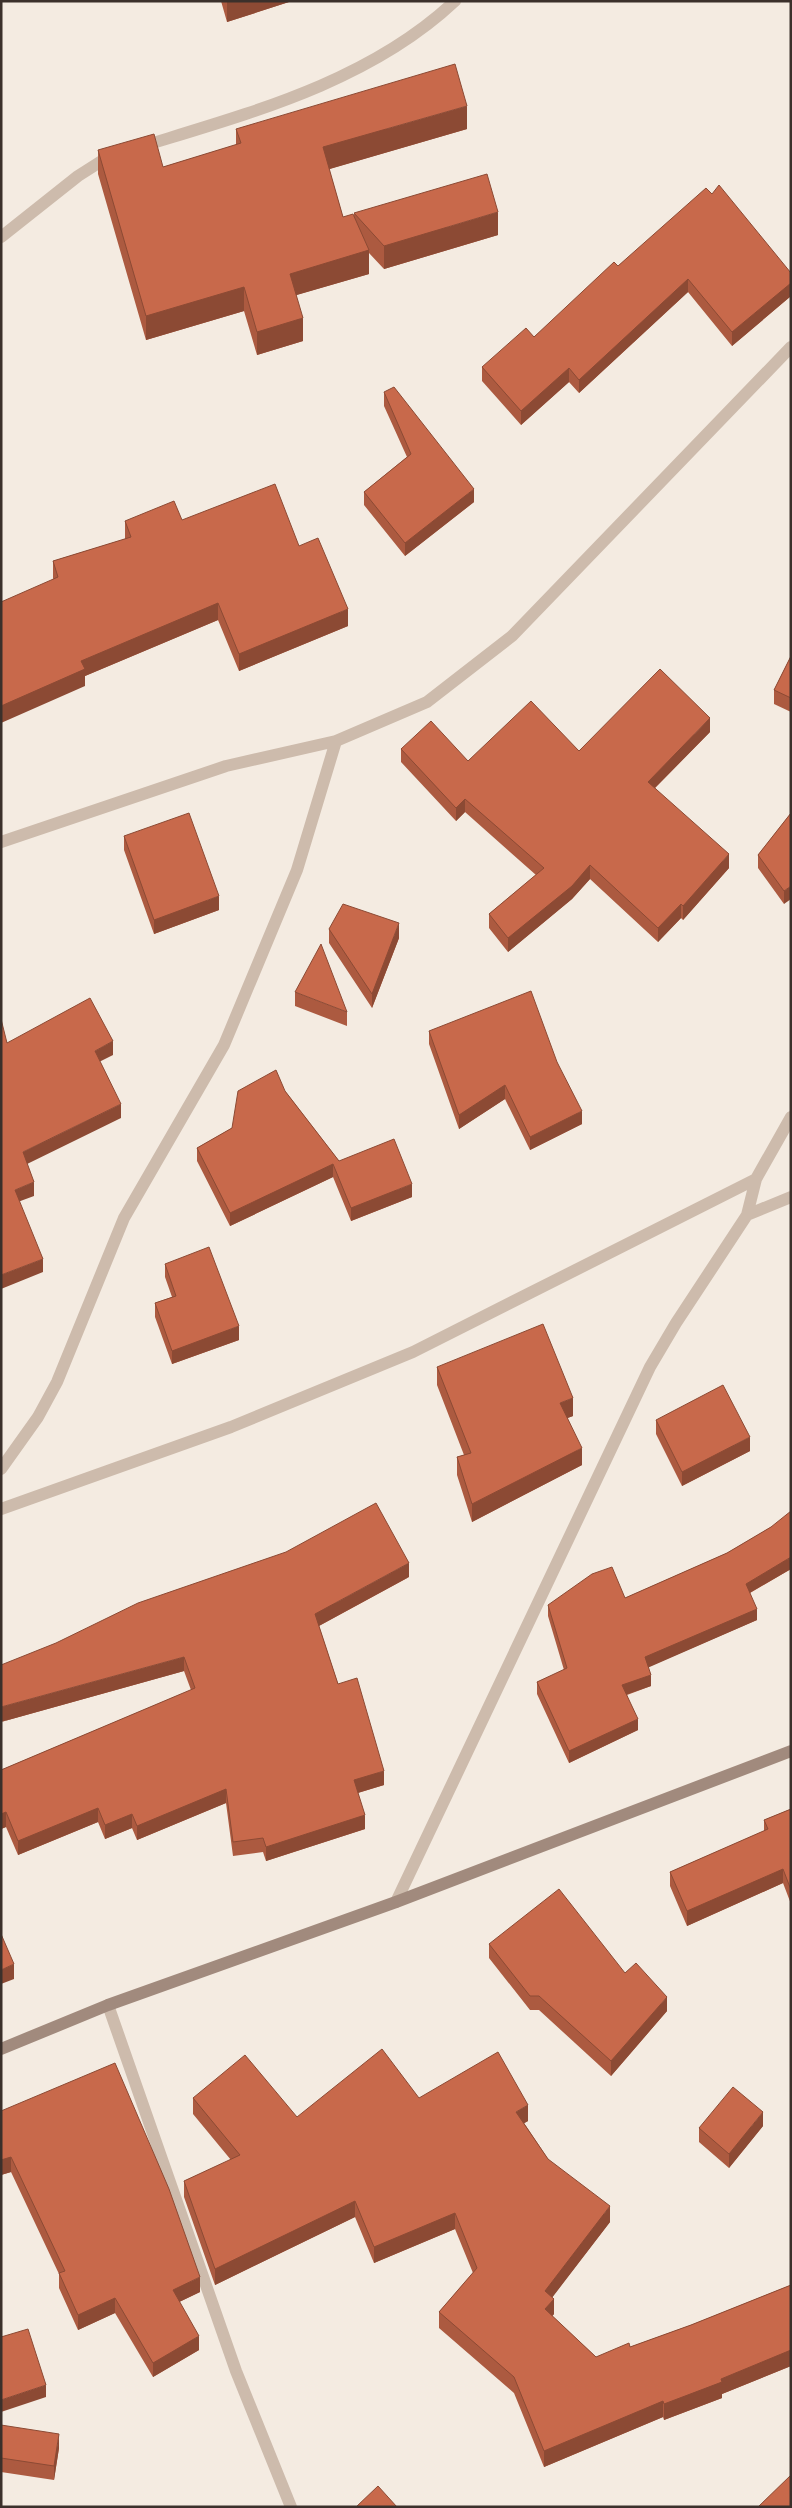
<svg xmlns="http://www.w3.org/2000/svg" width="792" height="2508" font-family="'Asap Condensed',sans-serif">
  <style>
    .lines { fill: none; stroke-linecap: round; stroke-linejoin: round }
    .minor { stroke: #cdbbac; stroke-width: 12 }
    .secondary { stroke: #a18a7d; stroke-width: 12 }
    .wall { fill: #ac5a40 }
    .shaded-wall { fill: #8c4a34 }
    .building { fill: #c8694b; stroke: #8c4a34 }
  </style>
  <rect width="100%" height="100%" fill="#f4ebe1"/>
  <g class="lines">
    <path class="minor" d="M 140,147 C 250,113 369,82 455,1
      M 1,237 L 78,176 L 111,155
      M 1,842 L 226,766 L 336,741 L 427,702 L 512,636 L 791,347
      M 747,1215 L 791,1197
      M 1,1469 L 38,1417 L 57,1382 L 124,1218 L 224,1045 L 297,870 L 336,741
      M 1,1509 L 231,1427 L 413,1352 L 756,1179
      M 396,1902 L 650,1367 L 676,1323 L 747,1215 L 756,1179 L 791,1117
      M 108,2005 L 236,2371 L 291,2507"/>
    <path class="secondary" d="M 1,2049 L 108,2005 L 396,1902 L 791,1751"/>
  </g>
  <path class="wall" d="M 221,1 L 292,1 L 227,22 Z
    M 236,129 L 467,129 L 329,169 L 343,217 L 354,216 L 354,213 L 498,235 L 384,269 L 369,253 L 369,274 L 296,295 L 303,341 L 257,355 L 244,311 L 146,340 L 98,174 L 98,150 L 163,167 L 236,145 Z
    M 712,194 L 791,273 L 791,296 L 732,346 L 688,292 L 579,393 L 569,382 L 521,425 L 482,381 L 482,367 L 534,337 L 618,266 Z
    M 384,392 L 474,502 L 405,556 L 364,505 L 364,492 L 407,457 L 384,406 Z
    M 182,520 L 299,546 L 348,626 L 239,671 L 218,620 L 85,676 L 85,686 L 53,578 L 53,561 L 125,539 L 125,521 Z
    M 791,656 L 791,712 L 774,704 L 774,690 Z
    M 710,732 L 655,788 L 729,868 L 683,920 L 681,918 L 658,942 L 590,879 L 572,899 L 508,952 L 489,928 L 489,914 L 536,875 L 465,812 L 456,821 L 401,762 L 401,749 L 468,761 L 579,751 Z
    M 791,813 L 784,904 L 758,868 L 758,855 Z
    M 124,836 L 219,910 L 154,934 L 124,850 Z
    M 329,929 L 399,938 L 372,1008 L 329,943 Z
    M 295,992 L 347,1012 L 347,1026 L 295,1006 Z
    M 429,1031 L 557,1062 L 582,1124 L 530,1150 L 505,1099 L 459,1129 L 429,1044 Z
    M 285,1091 L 339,1161 L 412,1197 L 351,1221 L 333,1177 L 230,1226 L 197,1161 L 197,1148 L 232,1128 Z
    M 165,1264 L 239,1340 L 172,1364 L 155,1317 L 155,1303 L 172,1297 L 165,1277 Z
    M 437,1367 L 573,1416 L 567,1418 L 582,1465 L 472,1522 L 457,1475 L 457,1457 L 464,1455 L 437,1385 Z
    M 656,1420 L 750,1451 L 682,1486 L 656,1434 Z
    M 771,1527 L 791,1569 L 750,1593 L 757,1620 L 648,1667 L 651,1686 L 627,1695 L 638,1730 L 569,1763 L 537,1694 L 537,1682 L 564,1670 L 548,1616 L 548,1605 L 625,1598 L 727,1553 Z
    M 409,1577 L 319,1626 L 338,1684 L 384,1785 L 358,1793 L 365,1829 L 266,1861 L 263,1852 L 233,1856 L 226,1803 L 137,1840 L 132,1828 L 105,1839 L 98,1822 L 18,1855 L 6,1827 L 1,1829 L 1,1770 L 191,1690 L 184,1671 L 1,1722 Z
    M 791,1809 L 791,1904 L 783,1883 L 687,1926 L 670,1886 L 670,1872 L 764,1831 L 764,1820 Z
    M 489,1944 L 625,1973 L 667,2011 L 611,2076 L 539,2010 L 530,2010 L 489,1958 Z
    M 193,2098 L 297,2117 L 419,2098 L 528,2121 L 524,2123 L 548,2159 L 610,2222 L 552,2297 L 554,2314 L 552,2316 L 596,2357 L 630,2347 L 691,2325 L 791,2285 L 791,2366 L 722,2394 L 722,2398 L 664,2420 L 663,2417 L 544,2467 L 514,2393 L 439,2328 L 439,2312 L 473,2273 L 455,2229 L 374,2263 L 355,2217 L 215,2285 L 184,2197 L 184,2181 L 231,2160 L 193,2114 Z
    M 1,2111 L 200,2292 L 179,2302 L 199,2350 L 153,2377 L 115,2313 L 78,2330 L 59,2288 L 59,2274 L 11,2172 L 1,2175 Z
    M 763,2126 L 729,2168 L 699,2142 L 699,2128 Z
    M 1,2425 L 59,2448 L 54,2480 L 1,2472 Z"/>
  <path class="shaded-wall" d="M 230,1 L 292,1 L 227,22 L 227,2 Z
    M 467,106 L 467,129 L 323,171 L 323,147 Z
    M 498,212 L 498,235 L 384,269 L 384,246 Z
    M 369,250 L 369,274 L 290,297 L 290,274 Z
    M 688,279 L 688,292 L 579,393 L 579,380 Z
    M 791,283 L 791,296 L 732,346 L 732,332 Z
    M 244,287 L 244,311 L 146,340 L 146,316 Z
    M 303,318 L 303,341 L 257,355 L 257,332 Z
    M 569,368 L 569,382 L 521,425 L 521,411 Z
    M 474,489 L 474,502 L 405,556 L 405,543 Z
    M 218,603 L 218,620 L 85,676 L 85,686 L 1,723 L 1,706 L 81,661 Z
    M 348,609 L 348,626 L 239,671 L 239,654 Z
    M 710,718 L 710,732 L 648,795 L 648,782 Z
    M 465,799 L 465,812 L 456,821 L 456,808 Z
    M 729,854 L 729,868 L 683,920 L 683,906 Z
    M 590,865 L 590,879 L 572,899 L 508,952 L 508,938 Z
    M 791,886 L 791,899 L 784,904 L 784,891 Z
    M 219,896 L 219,910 L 154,934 L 154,920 Z
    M 681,904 L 681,918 L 658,942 L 658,928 Z
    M 399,923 L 399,938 L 372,1008 L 372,994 Z
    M 113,1041 L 113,1055 L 95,1064 L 95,1051 Z
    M 505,1085 L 505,1099 L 459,1129 L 459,1115 Z
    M 121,1104 L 121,1118 L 23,1166 L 23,1152 Z
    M 582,1111 L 582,1124 L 530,1150 L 530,1137 Z
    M 333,1164 L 333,1177 L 230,1226 L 230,1213 Z
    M 34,1182 L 34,1196 L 15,1203 L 15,1190 Z
    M 412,1184 L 412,1197 L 351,1221 L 351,1208 Z
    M 43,1259 L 43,1272 L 1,1289 L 1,1275 Z
    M 239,1326 L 239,1340 L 172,1364 L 172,1351 Z
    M 573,1398 L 573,1416 L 560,1421 L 560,1403 Z
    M 750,1437 L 750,1451 L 682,1486 L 682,1472 Z
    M 582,1448 L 582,1465 L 472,1522 L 472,1504 Z
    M 791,1557 L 791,1569 L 746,1595 L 746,1584 Z
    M 409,1563 L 409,1577 L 315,1628 L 315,1614 Z
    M 757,1609 L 757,1620 L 645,1669 L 645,1657 Z
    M 184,1657 L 184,1671 L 1,1722 L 1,1707 Z
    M 651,1675 L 651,1686 L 622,1696 L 622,1685 Z
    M 638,1719 L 638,1730 L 569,1763 L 569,1751 Z
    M 384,1771 L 384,1785 L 354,1794 L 354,1780 Z
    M 226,1789 L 226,1803 L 137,1840 L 137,1826 Z
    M 98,1808 L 98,1822 L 18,1855 L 18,1841 Z
    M 6,1812 L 6,1827 L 1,1829 L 1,1814 Z
    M 132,1814 L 132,1828 L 105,1839 L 105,1825 Z
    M 365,1815 L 365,1829 L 266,1861 L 266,1847 Z
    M 783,1869 L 783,1883 L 687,1926 L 687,1911 Z
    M 14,1964 L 14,1979 L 1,1984 L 1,1970 Z
    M 667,1997 L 667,2011 L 611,2076 L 611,2061 Z
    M 528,2105 L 528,2121 L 516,2128 L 516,2112 Z
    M 763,2112 L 763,2126 L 729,2168 L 729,2154 Z
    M 11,2157 L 11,2172 L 1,2175 L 1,2160 Z
    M 355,2201 L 355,2217 L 215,2285 L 215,2269 Z
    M 610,2206 L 610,2222 L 545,2307 L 545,2291 Z
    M 455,2213 L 455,2229 L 374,2263 L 374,2247 Z
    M 200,2277 L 200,2292 L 173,2305 L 173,2290 Z
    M 115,2298 L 115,2313 L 78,2330 L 78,2315 Z
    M 554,2299 L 554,2314 L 545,2325 L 545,2309 Z
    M 199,2336 L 199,2350 L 153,2377 L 153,2363 Z
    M 791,2350 L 791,2366 L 722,2394 L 722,2398 L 664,2420 L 664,2404 L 721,2379 Z
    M 46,2385 L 46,2397 L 1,2412 L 1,2400 Z
    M 663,2401 L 663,2417 L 544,2467 L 544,2451 Z
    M 59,2434 L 59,2448 L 54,2480 L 54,2466 Z"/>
  <path class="building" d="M 455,64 L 467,106 L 323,147 L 343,217 L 353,214 L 369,250 L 290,274 L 303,318 L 257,332 L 244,287 L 146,316 L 98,150 L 154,134 L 163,167 L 241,143 L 236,129 Z
    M 487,174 L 498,212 L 384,246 L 354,213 Z
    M 719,185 L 791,273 L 791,283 L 732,332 L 688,279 L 579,380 L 569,368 L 521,411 L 482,367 L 526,328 L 534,337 L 614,262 L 618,266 L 706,188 L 712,194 Z
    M 394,387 L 474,489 L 405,543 L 364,492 L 411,454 L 384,392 Z
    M 275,484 L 299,546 L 318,538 L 348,609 L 239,654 L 218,603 L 81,661 L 85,669 L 1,706 L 1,602 L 58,577 L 53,561 L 131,537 L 125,521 L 174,501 L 182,520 Z
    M 791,656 L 791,698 L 774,690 Z
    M 660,669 L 710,718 L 648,782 L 729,854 L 683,906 L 681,904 L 658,928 L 590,865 L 572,886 L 508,938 L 489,914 L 544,868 L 465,799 L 456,808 L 401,749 L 431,721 L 468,761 L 531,701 L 579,751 Z
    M 189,813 L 219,896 L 154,920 L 124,836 Z
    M 791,813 L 791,886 L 784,891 L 758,855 Z
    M 343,904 L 399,923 L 372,994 L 329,929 Z
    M 321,944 L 347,1012 L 295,992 Z
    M 531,991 L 557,1062 L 582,1111 L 530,1137 L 505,1085 L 459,1115 L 429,1031 Z
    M 90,998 L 113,1041 L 95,1051 L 121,1104 L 23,1152 L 34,1182 L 15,1190 L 43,1259 L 1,1275 L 1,1019 L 7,1043 Z
    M 276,1070 L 285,1091 L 339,1161 L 394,1139 L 412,1184 L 351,1208 L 333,1164 L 230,1213 L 197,1148 L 232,1128 L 238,1091 Z
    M 209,1247 L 239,1326 L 172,1351 L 155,1303 L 176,1296 L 165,1264 Z
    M 543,1324 L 573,1398 L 560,1403 L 582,1448 L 472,1504 L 457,1457 L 471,1453 L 437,1367 Z
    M 723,1385 L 750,1437 L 682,1472 L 656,1420 Z
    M 376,1503 L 409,1563 L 315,1614 L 338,1684 L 357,1678 L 384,1771 L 354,1780 L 365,1815 L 266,1847 L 263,1838 L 233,1842 L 226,1789 L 137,1826 L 132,1814 L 105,1825 L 98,1808 L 18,1841 L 6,1812 L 1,1814 L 1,1770 L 195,1688 L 184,1657 L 1,1707 L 1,1665 L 56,1643 L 138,1603 L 286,1552 Z
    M 791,1511 L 791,1557 L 746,1584 L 757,1609 L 645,1657 L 651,1675 L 622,1685 L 638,1719 L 569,1751 L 537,1682 L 567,1668 L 548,1605 L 592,1574 L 612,1567 L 625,1598 L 727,1553 L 771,1527 Z
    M 791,1809 L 791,1890 L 783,1869 L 687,1911 L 670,1872 L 768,1829 L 764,1820 Z
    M 559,1889 L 625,1973 L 636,1963 L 667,1997 L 611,2061 L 539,1996 L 530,1996 L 489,1944 Z
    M 1,1934 L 14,1964 L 1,1970 Z
    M 382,2049 L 419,2098 L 498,2052 L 528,2105 L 516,2112 L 548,2159 L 610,2206 L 545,2291 L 554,2299 L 545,2309 L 596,2357 L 629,2343 L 630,2347 L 691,2325 L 791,2285 L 791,2350 L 721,2379 L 722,2382 L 664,2404 L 663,2401 L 544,2451 L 514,2377 L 439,2312 L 477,2268 L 455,2213 L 374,2247 L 355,2201 L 215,2269 L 184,2181 L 240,2155 L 193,2098 L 245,2055 L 297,2117 Z
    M 115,2063 L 169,2189 L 200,2277 L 173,2290 L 199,2336 L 153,2363 L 115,2298 L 78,2315 L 59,2273 L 65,2271 L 11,2157 L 1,2160 L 1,2111 Z
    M 733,2087 L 763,2112 L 729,2154 L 699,2128 Z
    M 28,2329 L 46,2385 L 1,2400 L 1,2337 Z
    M 1,2425 L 59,2434 L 54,2466 L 1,2458 Z
    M 791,2475 L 791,2507 L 758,2507 Z
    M 378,2486 L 397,2507 L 356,2507 Z"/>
  <rect width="792" height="2508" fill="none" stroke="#3b302b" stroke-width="5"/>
</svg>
